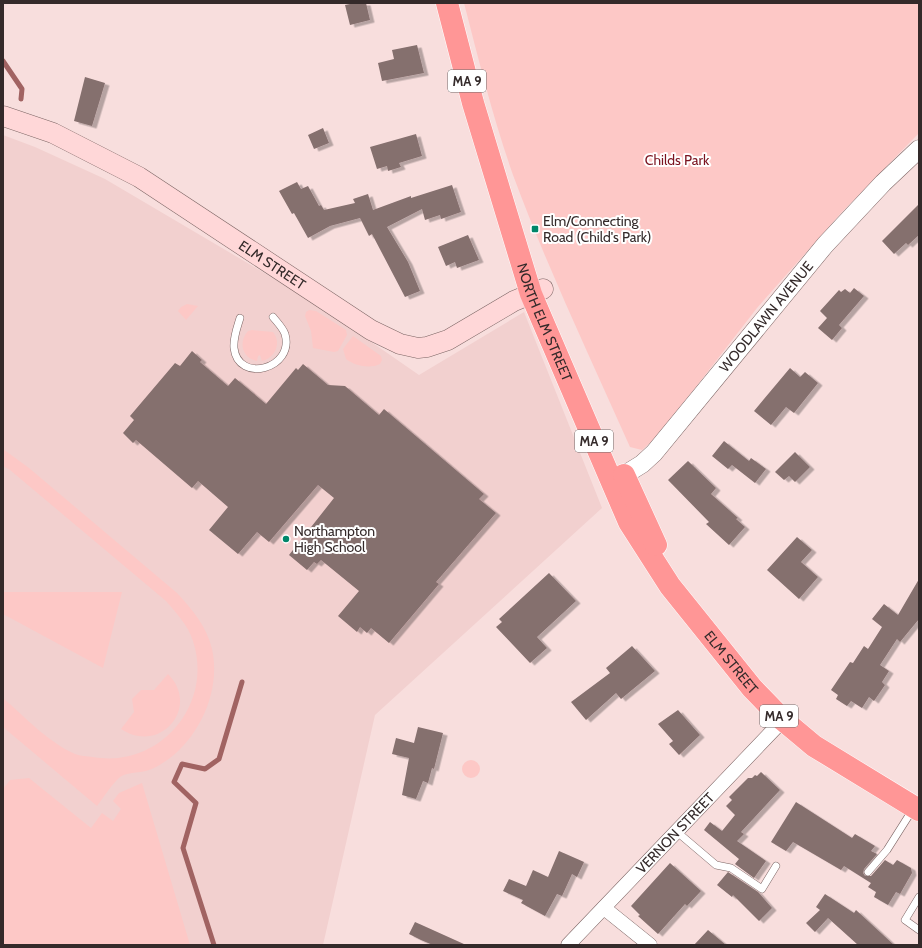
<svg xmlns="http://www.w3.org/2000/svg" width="922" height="948" font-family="Cabin,sans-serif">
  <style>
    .built { fill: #f2d0cf }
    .green { fill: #fdc8c6 }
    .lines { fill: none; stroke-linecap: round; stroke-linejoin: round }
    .stream { stroke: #a16362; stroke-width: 5 }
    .building { fill: #856f6e; filter: url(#shadow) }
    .service-casing { stroke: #7c6564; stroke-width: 8 }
    .minor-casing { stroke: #7c6564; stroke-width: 15 }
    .tertiary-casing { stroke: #7c6564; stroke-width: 19 }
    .secondary-casing { stroke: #7c6564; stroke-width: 21 }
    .trunk-casing { stroke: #fff; stroke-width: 23 }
    .service { stroke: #fff; stroke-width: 7 }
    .minor { stroke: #fff; stroke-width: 14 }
    .tertiary { stroke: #fff; stroke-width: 18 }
    .secondary { stroke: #ffd7d8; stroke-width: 20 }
    .trunk { stroke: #ff9696; stroke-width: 22 }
    .poi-dot { fill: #008669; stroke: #fff; stroke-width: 1.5 }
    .labels { text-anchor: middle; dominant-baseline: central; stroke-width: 4; stroke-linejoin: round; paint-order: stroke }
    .shield { fill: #fff; stroke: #716a6a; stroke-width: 1 }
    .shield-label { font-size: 13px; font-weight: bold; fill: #342a2a }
    .park-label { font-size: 14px; fill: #7a1420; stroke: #fff }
    .poi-label { font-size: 14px; fill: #342a2a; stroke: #fff; text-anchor: start }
    .street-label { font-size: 14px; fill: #342a2a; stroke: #fff }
  </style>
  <defs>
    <filter id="shadow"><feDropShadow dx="4.5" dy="2.5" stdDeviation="0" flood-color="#0004"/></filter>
  </defs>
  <rect width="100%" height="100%" fill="#f8dedd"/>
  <path class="built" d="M 3,135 L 35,147 L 105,179 L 278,281 L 341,321 L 419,375 L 524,312 L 602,508 L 375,715 L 323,945 L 3,945 Z"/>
  <path class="green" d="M 464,3 L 919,3 L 919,133 L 841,213 L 757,308 L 695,388 L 653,440 L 642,450 L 630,447 C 590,357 547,267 513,175 C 493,118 479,61 464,3 Z
    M 187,304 L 198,306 L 186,320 L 178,311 L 181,307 Z
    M 309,310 L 316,311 L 346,330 L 347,335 L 338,351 L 334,352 L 313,348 L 311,331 L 305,316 L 306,312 Z
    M 252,330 L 273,332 C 282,343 275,358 262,361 L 260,355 L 258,356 L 257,361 C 242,358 238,342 248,331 Z
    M 353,336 L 381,356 L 382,360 L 380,364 C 370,369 355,366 346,359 L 343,349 Z
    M 3,449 L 29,468 L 177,593 C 192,609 207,627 212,649 C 221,689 201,734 170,758 C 164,762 156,768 149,770 C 141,773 126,772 120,777 C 111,785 104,797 97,806 L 3,727 L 3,698 C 25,717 48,742 75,754 C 80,756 87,756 93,757 C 159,769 214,705 193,641 C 188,625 177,614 166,601 L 10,470 L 3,466 Z
    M 3,592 L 122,592 L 103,668 L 3,614 Z
    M 168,674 C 201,707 160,755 121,729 L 134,712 L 132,699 L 141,690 L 154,690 Z
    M462 769a9 9 0 1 1 18 0a9 9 0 1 1-18 0Z
    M 29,778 L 91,828 L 102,813 L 113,821 L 121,809 L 113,801 L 119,793 L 142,783 L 190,945 L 3,945 L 3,789 L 10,780 Z"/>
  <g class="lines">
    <path class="stream" d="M 3,61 L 22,89 L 21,99
      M 214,945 L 183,848 L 196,803 L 174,782 L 182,764 L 205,769 L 219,759 L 242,682"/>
  </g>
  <path class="building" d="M 355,3 L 366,3 L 370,20 L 350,25 L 345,5 Z
    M 417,45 L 424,73 L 382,81 L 378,63 L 394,59 L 392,50 Z
    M 85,77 L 105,83 L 92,126 L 74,121 Z
    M 323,128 L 329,143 L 314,149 L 308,135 Z
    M 416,134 L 422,156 L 399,163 L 401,167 L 388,171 L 387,166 L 377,169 L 370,147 Z
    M 297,182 L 301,189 L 308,186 L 319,206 L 321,205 L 324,210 L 355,203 L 353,199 L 368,194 L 373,210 L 411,196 L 411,198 L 452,185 L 461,212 L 441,219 L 440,215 L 425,220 L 422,209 L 387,227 L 408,262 L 420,291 L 405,297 L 372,234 L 369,236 L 360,218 L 330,226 L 308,238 L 294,213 L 292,214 L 279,191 Z
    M 919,204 L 919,235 L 908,245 L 906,243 L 894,254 L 882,241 Z
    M 468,235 L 479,260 L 457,268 L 455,262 L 446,266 L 438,247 Z
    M 854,288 L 864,296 L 839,325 L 842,328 L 832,340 L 818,328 L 827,318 L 820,311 L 839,290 L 841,292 L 845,289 L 850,293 Z
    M 192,351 L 202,360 L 200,362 L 228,386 L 235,378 L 266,404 L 296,368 L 298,370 L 303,364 L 328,385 L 345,386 L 379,415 L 384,409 L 484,494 L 479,499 L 496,513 L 436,582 L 439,584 L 389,643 L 371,628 L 367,633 L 360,627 L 357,632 L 338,616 L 359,591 L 321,560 L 317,564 L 314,562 L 307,570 L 289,555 L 334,498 L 318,485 L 269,542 L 257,532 L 238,554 L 209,530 L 228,507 L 198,481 L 192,488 L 136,440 L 133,443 L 123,433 L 134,420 L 130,416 L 175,363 L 180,366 Z
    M 790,368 L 800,377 L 805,372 L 818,383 L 794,413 L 786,407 L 771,425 L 754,411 Z
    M 724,441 L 749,461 L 751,458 L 766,469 L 755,483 L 732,465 L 728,469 L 712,456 Z
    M 795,452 L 810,467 L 795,482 L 789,476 L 784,480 L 775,472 Z
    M 688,461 L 716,488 L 711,494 L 738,518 L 736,519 L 745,527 L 729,545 L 706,524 L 709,522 L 668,480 Z
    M 797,537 L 812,550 L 801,562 L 818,577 L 799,599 L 767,570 Z
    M 549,573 L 576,601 L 537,637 L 547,648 L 530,663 L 496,627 L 502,622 L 499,619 Z
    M 919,579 L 919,619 L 900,642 L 897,639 L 880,665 L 889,671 L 882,682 L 885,685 L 874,701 L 869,697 L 862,708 L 851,701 L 847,706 L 836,699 L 838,695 L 831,690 L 850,662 L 853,663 L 864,646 L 868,649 L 882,627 L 872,619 L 884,604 L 898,615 Z
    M 632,646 L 655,671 L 621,699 L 616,693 L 586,720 L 571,702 L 610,673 L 606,668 Z
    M 678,710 L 700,735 L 679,755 L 669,744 L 673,741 L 658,724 Z
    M 418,727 L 443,733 L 434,769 L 432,768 L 428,783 L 423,781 L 416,799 L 402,795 L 409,758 L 392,754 L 396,738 L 414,743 Z
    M 761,772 L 780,790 L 741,832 L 744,834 L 737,841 L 766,861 L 754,878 L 735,864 L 739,859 L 704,830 L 710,822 L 722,831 L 735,815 L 726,806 L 732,800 L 729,797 L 748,778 L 752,778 L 755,775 L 757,776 Z
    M 796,802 L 852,838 L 855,834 L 875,846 L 871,851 L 877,854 L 864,869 L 863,873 L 865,876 L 871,876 L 885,860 L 893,865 L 897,860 L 911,868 L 912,873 L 900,894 L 896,892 L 888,905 L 874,897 L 876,892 L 868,887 L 871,883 L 844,866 L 841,870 L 793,842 L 786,851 L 771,842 Z
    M 559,851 L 584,862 L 577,877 L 572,874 L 562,896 L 557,894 L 545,916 L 521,903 L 523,900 L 503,891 L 509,879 L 526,886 L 533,870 L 548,877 Z
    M 670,863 L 701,891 L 687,906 L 685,904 L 658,934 L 638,916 L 640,915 L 631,906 Z
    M 728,872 L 758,892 L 772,908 L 759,921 L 733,895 L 732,897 L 717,885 Z
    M 825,894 L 854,913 L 856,910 L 894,945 L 858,945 L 828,918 L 815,932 L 806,923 L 820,910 L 816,907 Z
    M 415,922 L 466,945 L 433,945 L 421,940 L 409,934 Z
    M 708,930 L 726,945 L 694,945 Z"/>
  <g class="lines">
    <defs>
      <path id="service" d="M 240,318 C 237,328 233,338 234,348 C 238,384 295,369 285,334 C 283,328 277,322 273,317
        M 676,831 L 716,865 L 731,868 L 762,889 L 776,866
        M 868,872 L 887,850 L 913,809
        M 919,897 L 905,920 L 919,930"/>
      <g id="minor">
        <path d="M 604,908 L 650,945"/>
        <path id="s1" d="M 568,945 L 783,720"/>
      </g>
      <g id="tertiary">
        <path id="s2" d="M 613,482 L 642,464 L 654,453 L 825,245 L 883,183 L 919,149"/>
      </g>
      <g id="secondary">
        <path id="s3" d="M 3,116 L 53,133 L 139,177 L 371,330 L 400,344 L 418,348 L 427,347 L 448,340 L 514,301 L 543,289"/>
      </g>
      <g id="trunk">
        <path id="s4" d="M 447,3 L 473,103 L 531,294 L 629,522 L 670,586 L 752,688 L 783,720 L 814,746 L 919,810"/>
        <path d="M 624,475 L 656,545"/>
      </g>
    </defs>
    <use href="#service" class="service-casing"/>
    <use href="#minor" class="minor-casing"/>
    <use href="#tertiary" class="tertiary-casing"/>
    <use href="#secondary" class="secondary-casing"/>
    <use href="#trunk" class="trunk-casing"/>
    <use href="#service" class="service"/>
    <use href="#minor" class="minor"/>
    <use href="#tertiary" class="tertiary"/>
    <use href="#secondary" class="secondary"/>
    <use href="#trunk" class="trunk"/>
  </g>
  <g class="poi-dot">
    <rect x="531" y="225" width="8" height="8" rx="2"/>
    <circle cx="286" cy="539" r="4"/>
  </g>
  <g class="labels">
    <g class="shield">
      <rect x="448" y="70" width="38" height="22" rx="3"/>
      <rect x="575" y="430" width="38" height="22" rx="3"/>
      <rect x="760" y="705" width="38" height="22" rx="3"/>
    </g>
    <g class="shield-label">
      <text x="467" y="81">MA 9</text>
      <text x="594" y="441">MA 9</text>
      <text x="779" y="716">MA 9</text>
    </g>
    <g class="park-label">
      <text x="677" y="160">Childs Park</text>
    </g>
    <g class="poi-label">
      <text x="543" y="221">Elm/Connecting<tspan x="543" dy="16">Road (Child's Park)</tspan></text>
      <text x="294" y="531">Northampton<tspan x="294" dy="16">High School</tspan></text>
    </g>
    <g class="street-label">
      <text stroke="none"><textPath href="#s3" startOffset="309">ELM STREET</textPath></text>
      <text stroke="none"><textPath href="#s2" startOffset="227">WOODLAWN AVENUE</textPath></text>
      <text stroke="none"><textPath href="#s4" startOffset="334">NORTH ELM STREET</textPath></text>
      <text stroke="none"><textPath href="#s4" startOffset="725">ELM STREET</textPath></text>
      <text stroke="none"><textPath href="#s1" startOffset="155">VERNON STREET</textPath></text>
    </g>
  </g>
  <rect width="922" height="948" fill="none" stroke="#342a2a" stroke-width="8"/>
</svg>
